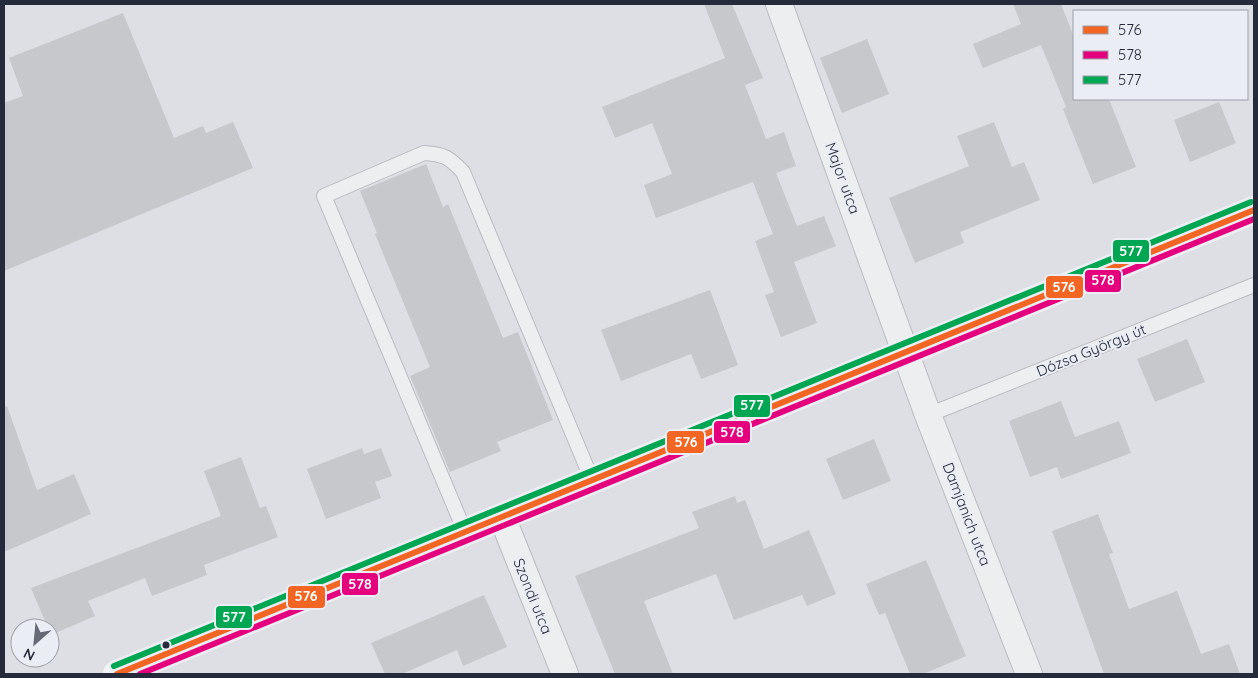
<svg xmlns="http://www.w3.org/2000/svg" width="1258" height="678" font-family="Quicksand,sans-serif">
  <style>
    .building { fill: #c6c8cc }
    .lines { fill: none; stroke-linecap: round; stroke-linejoin: round }
    .lane-casing { stroke: #babbc0; stroke-width: 16 }
    .street-casing { stroke: #babbc0; stroke-width: 28 }
    .lane { stroke: #edeef0; stroke-width: 14 }
    .street { stroke: #edeef0; stroke-width: 26 }
    .secondary { stroke: #f2f3f4; stroke-width: 28 }
    .bus-1-casing { stroke: #ebedf4; stroke-width: 10 }
    .bus-2-casing { stroke: #ebedf4; stroke-width: 10 }
    .bus-3-casing { stroke: #ebedf4; stroke-width: 10 }
    .bus-1 { stroke: #f26522; stroke-width: 6 }
    .bus-2 { stroke: #e5007d; stroke-width: 6 }
    .bus-3 { stroke: #00a651; stroke-width: 6 }
    .bus-dot { fill: #262b3c; stroke: #ebedf4; stroke-width: 2 }
    .labels { text-anchor: middle; dominant-baseline: central; stroke-width: 4; stroke-linejoin: round; paint-order: stroke }
    .street-label { font-size: 15px; fill: #262b3c; stroke: #ebedf4 }
    .line-badge { stroke: #ebedf4; stroke-width: 2 }
    .badge-label { font-size: 14px; text-anchor: middle; font-weight: bold; fill: #fff }
  </style>
  <rect width="100%" height="100%" fill="#dedfe4"/>
  <path class="building" d="M 704,4 L 732,4 L 763,78 L 745,85 L 766,139 L 784,132 L 796,166 L 776,173 L 797,226 L 824,216 L 836,246 L 794,262 L 817,323 L 781,337 L 765,295 L 774,292 L 755,241 L 773,234 L 753,182 L 656,218 L 644,185 L 672,174 L 652,123 L 615,138 L 602,107 L 725,58 Z
    M 1013,4 L 1061,4 L 1074,37 L 1074,99 L 1109,99 L 1136,167 L 1093,184 L 1063,109 L 1066,107 L 1041,45 L 983,68 L 973,44 L 1021,24 Z
    M 123,13 L 174,138 L 203,126 L 206,133 L 233,122 L 253,168 L 4,271 L 4,103 L 23,96 L 9,58 Z
    M 867,39 L 889,94 L 842,113 L 820,58 Z
    M 1219,102 L 1236,143 L 1190,162 L 1174,120 Z
    M 994,122 L 1012,167 L 1024,162 L 1040,200 L 960,232 L 964,243 L 915,263 L 889,198 L 969,166 L 957,136 Z
    M 426,164 L 443,207 L 448,204 L 503,338 L 518,332 L 553,420 L 497,442 L 501,451 L 450,472 L 410,376 L 430,367 L 375,234 L 377,233 L 360,191 Z
    M 710,290 L 738,365 L 701,379 L 691,354 L 621,381 L 601,330 Z
    M 1187,339 L 1205,382 L 1155,402 L 1137,359 Z
    M 1061,401 L 1075,437 L 1119,421 L 1131,453 L 1061,479 L 1057,467 L 1030,477 L 1009,421 Z
    M 7,406 L 37,490 L 74,474 L 91,514 L 4,552 L 4,407 Z
    M 874,439 L 891,481 L 843,500 L 826,459 Z
    M 362,448 L 364,454 L 381,448 L 392,476 L 375,482 L 381,498 L 326,519 L 307,469 Z
    M 241,457 L 260,508 L 266,506 L 278,537 L 204,565 L 207,575 L 152,596 L 145,578 L 88,601 L 95,616 L 51,635 L 50,628 L 48,628 L 31,588 L 221,516 L 204,471 Z
    M 735,496 L 737,503 L 745,500 L 764,549 L 809,530 L 836,594 L 807,606 L 802,595 L 734,620 L 716,574 L 644,601 L 673,674 L 615,674 L 575,576 L 699,528 L 692,512 Z
    M 1098,514 L 1113,553 L 1109,554 L 1129,609 L 1177,591 L 1201,654 L 1229,644 L 1240,674 L 1104,674 L 1052,531 Z
    M 926,560 L 966,656 L 923,674 L 910,674 L 885,613 L 879,615 L 866,584 Z
    M 484,595 L 507,647 L 463,666 L 457,650 L 402,674 L 385,674 L 371,643 Z"/>
  <g class="lines">
    <defs>
      <path id="lane" d="M 928,415 L 1254,285
        M 465,532 L 324,196 L 424,153 C 444,154 450,158 463,172 L 592,480"/>
      <path id="street" d="M 779,4 L 928,415 L 1029,674
        M 502,517 L 565,674"/>
    </defs>
    <use href="#lane" class="lane-casing"/>
    <use href="#street" class="street-casing"/>
    <use href="#lane" class="lane"/>
    <use href="#street" class="street"/>
    <path class="secondary" d="M 117,674 L 1254,210"/>
    <defs>
      <path id="bus-1" d="M 117,674 L 1254,210"/>
      <path id="bus-2" d="M 140,674 L 1254,219"/>
      <path id="bus-3" d="M 114,666 L 1251,202"/>
    </defs>
    <use href="#bus-1" class="bus-1-casing"/>
    <use href="#bus-2" class="bus-2-casing"/>
    <use href="#bus-3" class="bus-3-casing"/>
    <use href="#bus-1" class="bus-1"/>
    <use href="#bus-2" class="bus-2"/>
    <use href="#bus-3" class="bus-3"/>
  </g>
  <circle class="bus-dot" cx="166" cy="645" r="4.5"/>
  <g class="labels">
    <g class="street-label">
      <text transform="translate(843 178) rotate(70)">Major utca</text>
      <text transform="translate(1091 350) rotate(-22)">Dózsa György út</text>
      <text transform="translate(967 514) rotate(69)">Damjanich utca</text>
      <text transform="translate(533 596) rotate(68)">Szondi utca</text>
    </g>
  </g>
  <g class="line-badge">
    <rect x="1112" y="239" width="38" height="24" rx="5" fill="#00a651"/>
    <rect x="1084" y="269" width="38" height="24" rx="5" fill="#e5007d"/>
    <rect x="1045" y="275" width="39" height="24" rx="5" fill="#f26522"/>
    <rect x="733" y="394" width="38" height="24" rx="5" fill="#00a651"/>
    <rect x="713" y="420" width="38" height="24" rx="5" fill="#e5007d"/>
    <rect x="666" y="430" width="39" height="24" rx="5" fill="#f26522"/>
    <rect x="341" y="572" width="38" height="24" rx="5" fill="#e5007d"/>
    <rect x="287" y="585" width="39" height="24" rx="5" fill="#f26522"/>
    <rect x="215" y="605" width="38" height="24" rx="5" fill="#00a651"/>
  </g>
  <g class="badge-label">
    <text x="1131" y="256">577</text>
    <text x="1103" y="285">578</text>
    <text x="1064" y="292">576</text>
    <text x="752" y="410">577</text>
    <text x="732" y="437">578</text>
    <text x="686" y="447">576</text>
    <text x="360" y="589">578</text>
    <text x="306" y="601">576</text>
    <text x="234" y="622">577</text>
  </g>
  <rect width="1258" height="678" fill="none" stroke="#262b3c" stroke-width="10"/>
  <rect x="1073" y="10" width="175" height="90" fill="#ebedf4" stroke="#9c9faa"/>
  <rect x="1083" y="26" width="25" height="8" fill="#f26522" stroke="#9c9faa"/>
  <text x="1118" y="35" font-size="15" fill="#262b3c">576</text>
  <rect x="1083" y="51" width="25" height="8" fill="#e5007d" stroke="#9c9faa"/>
  <text x="1118" y="60" font-size="15" fill="#262b3c">578</text>
  <rect x="1083" y="76" width="25" height="8" fill="#00a651" stroke="#9c9faa"/>
  <text x="1118" y="85" font-size="15" fill="#262b3c">577</text>
  <g transform="translate(35 643) rotate(207)"><circle r="24" fill="#ebedf4" stroke="#9c9faa"/>
  <path d="M0-4L9 19L0 12L-9 19Z" fill="#666a77"/>
  <text y="-8" font-size="14" font-weight="bold" text-anchor="middle" fill="#262b3c">N</text>
  </g>
</svg>
